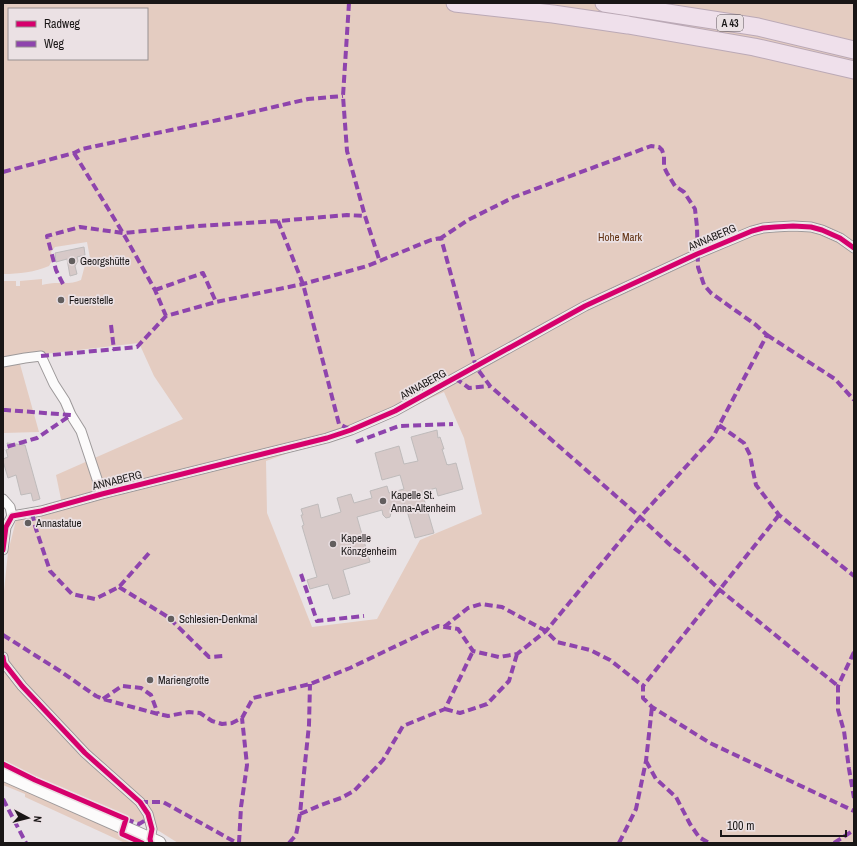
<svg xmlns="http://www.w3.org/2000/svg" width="857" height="846" font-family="'Archivo Narrow',sans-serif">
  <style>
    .green { fill: #e4ccc1; fill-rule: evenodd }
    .building { fill: #d7c9c8; stroke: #bfbbbb }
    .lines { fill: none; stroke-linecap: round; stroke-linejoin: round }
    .street-casing { stroke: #9d999a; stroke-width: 11 }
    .secondary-casing { stroke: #9d999a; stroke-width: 15 }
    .highway-casing { stroke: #bba9b6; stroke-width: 19 }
    .street { stroke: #fcfbfb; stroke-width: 9 }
    .secondary { stroke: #fcfbfb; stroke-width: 13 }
    .highway { stroke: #efe0eb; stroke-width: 17 }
    .quiet { stroke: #8e44ad; stroke-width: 4; stroke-dasharray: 8 4; stroke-linecap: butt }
    .cycleway-casing { stroke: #ebe1e4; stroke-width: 8 }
    .cycleway { stroke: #d6006c; stroke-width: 5 }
    .poi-dot { fill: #625e5e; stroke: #ebe1e4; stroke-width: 1.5 }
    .labels { text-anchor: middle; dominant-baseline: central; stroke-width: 3.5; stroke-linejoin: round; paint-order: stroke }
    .shield { fill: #ebe1e4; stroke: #585354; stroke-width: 1 }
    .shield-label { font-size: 10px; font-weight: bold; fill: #191616 }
    .park-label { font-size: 11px; fill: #623212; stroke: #ebe1e4 }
    .street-label { font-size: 11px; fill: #191616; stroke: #ebe1e4 }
    .poi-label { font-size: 11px; fill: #191616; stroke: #ebe1e4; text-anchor: start }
  </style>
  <rect width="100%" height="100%" fill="#e9e3e5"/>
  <path class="green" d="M 3,3 L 854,3 L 854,843 L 178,843 L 159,831 L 142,822 L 139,823 L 133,821 L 38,780 L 18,770 L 19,770 L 3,761 L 3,601 L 8,552 L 16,520 L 63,509 L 56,475 L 183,419 L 154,376 L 139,343 L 18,357 L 39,432 L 3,433 L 3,281 L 16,281 L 16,286 L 20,286 L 20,281 L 42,279 L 42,285 C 46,284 51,283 55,283 C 65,283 73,284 81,280 L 85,265 L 90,258 L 87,242 L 55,247 L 51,252 L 53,259 L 49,266 C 35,272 19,274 3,274 ZM 9,9 L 147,9 L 147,59 L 9,59 ZM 444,392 L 464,438 L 482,514 L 420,540 L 377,619 L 312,627 L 267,513 L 266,461 L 391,416 Z
    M 3,781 L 121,830 L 120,834 L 122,836 L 139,843 L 125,843 L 25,797 L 25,794 L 3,785 Z"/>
  <path class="building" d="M 84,247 L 85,255 L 77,257 L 78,261 L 75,266 L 77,274 L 70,276 L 67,259 L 56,262 L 55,253 Z
    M57 300a4 4 0 1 1 8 0a4 4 0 1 1-8 0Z
    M 437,430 L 438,438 L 440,437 L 444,449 L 442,449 L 447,465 L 448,464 L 448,465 L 456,463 L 463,489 L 438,496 L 436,488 L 422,492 L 434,533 L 415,538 L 405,504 L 390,508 L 391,513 L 390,517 L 386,518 L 383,515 L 382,510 L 357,517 L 370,562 L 343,570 L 350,594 L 333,599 L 328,584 L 310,589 L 307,580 L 317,577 L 302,526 L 304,525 L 301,515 L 303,515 L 301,509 L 318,504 L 321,518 L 341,512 L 337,498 L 351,494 L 354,503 L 372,498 L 370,491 L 387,486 L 389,493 L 404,489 L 400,475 L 382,480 L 375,453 L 399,446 L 404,464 L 418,461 L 411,437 Z
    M 7,443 L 25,445 L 40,499 L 33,501 L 31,493 L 21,495 L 16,475 L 8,478 L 3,461 L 3,459 L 8,457 L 6,450 L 9,449 Z"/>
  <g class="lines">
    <defs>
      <path id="street" d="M 3,362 L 25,358 L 41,356 L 54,384 L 65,401 L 71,415 L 81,431 L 102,494
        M 3,499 L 10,507 L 12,516
        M 3,550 L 6,527 L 12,516 L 41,511 L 102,494 L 327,438 L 351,430 L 395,411 L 585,306 L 697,254 L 752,231 L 763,228 L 775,227 L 793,226 L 811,227 L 822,230 L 840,238 L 854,248
        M 3,657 L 4,663 L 22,686 L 85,753 L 140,802 L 148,814 L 152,829 L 150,839 L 151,843"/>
      <path id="secondary" d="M 3,774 L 159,843"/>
      <path id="highway" d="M 455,3 L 553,14 L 628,25 L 754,47 L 854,70
        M 604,3 L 758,27 L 854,50"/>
    </defs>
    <use href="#street" class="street-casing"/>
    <use href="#secondary" class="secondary-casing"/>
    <use href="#highway" class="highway-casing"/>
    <use href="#street" class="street"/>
    <use href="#secondary" class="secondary"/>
    <use href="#highway" class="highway"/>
    <path class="quiet" d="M 349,3 L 343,96 L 347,151 L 365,216 L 380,262
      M 74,153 L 123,233 L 155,290 L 166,316
      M 3,172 L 74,153 L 82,149 L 218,120 L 308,99 L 343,96
      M 278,221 L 303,284 L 339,424 L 351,430
      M 63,284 L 56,270 L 47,236 L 80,227 L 123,233 L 198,226 L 278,221 L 347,215 L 365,216
      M 155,290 L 203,273 L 216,302
      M 111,325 L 114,350
      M 767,335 L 835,379 L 854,400
      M 41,356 L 137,347 L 166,316 L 216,302 L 303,284 L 367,266 L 431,240 L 441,238 L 476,367 L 490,386 L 640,517 L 669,544 L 683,555 L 720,590 L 838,686
      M 455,378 L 469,388 L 490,386
      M 3,410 L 6,410 L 71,415 L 37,438 L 3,448
      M 719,425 L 744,443 L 750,455 L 753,471 L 756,485 L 779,515 L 854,576
      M 356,442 L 399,426 L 453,424
      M 32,513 L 36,529 L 50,571 L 72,594 L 95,599 L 119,587 L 150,552
      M 779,515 L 643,686 L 643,698 L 652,707 L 710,743 L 854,811
      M 301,574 L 317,621 L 364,616
      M 119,587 L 168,617 L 209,657 L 224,656
      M 444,627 L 468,608 L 481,604 L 502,607 L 546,631 L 557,642 L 590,650 L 610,660 L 643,686
      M 3,635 L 60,671 L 96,696 L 103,699 L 158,714 L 168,716 L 189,712 L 200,713 L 212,721 L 222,724 L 232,723 L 242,718 L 253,698 L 310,684 L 350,668 L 438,626 L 458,629 L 473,651 L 499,657 L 517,654 L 546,631 L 640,517 L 713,437 L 767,335 L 756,325 L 711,293 L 704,285 L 698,267 L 697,227 L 695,209 L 684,192 L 675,186 L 667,173 L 664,167 L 664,156 L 662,150 L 659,147 L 651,146 L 514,197 L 468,220 L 441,238
      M 854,652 L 838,686 L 838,710 L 844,731 L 849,769 L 854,798
      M 103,699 L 122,686 L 141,688 L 151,695 L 158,714
      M 445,709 L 460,713 L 487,704 L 509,681 L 517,654
      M 646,761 L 656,779 L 676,797 L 690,824 L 699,837 L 709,843
      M 3,799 L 26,843
      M 140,802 L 163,802 L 237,843
      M 300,814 L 321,805 L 341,798 L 354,791 L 383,760 L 403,726 L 445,709 L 473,651
      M 126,819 L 139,824 L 149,818
      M 239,843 L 241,807 L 247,765 L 242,718
      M 289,843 L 296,835 L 300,814 L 304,773 L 309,725 L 310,684
      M 619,843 L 636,809 L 646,761 L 652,707
      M 834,843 L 854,830"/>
    <defs>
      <path id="cycleway" d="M 3,550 L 6,527 L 12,516 L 41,511 L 102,494 L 327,438 L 351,430 L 395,411 L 585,306 L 697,254 L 752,231 L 763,228 L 775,227 L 793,226 L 811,227 L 822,230 L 840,238 L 854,248
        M 3,657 L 4,663 L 22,686 L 85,753 L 140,802 L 148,814 L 152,829 L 150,839 L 151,843
        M 3,764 L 35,780 L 126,819 L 122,832 L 122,834 L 142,843"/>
    </defs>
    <use href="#cycleway" class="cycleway-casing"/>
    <use href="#cycleway" class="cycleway"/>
  </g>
  <g class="poi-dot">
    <circle cx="72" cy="261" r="4"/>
    <circle cx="61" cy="300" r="4"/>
    <circle cx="383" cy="501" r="4"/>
    <circle cx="28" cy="523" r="4"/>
    <circle cx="333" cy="544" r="4"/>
    <circle cx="171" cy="619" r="4"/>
    <circle cx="150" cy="680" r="4"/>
  </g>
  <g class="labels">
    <rect class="shield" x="717" y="15" width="26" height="16" rx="3"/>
    <g class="shield-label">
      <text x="730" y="23">A 43</text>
    </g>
    <g class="park-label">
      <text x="620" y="237">Hohe Mark</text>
    </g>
    <g class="street-label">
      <text transform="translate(712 237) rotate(-23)">ANNABERG</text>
      <text transform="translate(423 384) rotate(-29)">ANNABERG</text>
      <text transform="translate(117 480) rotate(-14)">ANNABERG</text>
    </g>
    <g class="poi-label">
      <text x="80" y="261">Georgshütte</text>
      <text x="69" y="300">Feuerstelle</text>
      <text x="391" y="495">Kapelle St.<tspan x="391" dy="13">Anna-Altenheim</tspan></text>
      <text x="36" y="523">Annastatue</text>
      <text x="341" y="538">Kapelle<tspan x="341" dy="13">Könzgenheim</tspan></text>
      <text x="179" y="619">Schlesien-Denkmal</text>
      <text x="158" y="680">Mariengrotte</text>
    </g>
  </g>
  <rect width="857" height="846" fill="none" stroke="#191616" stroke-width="8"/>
  <rect x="8" y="8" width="140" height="52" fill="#ebe1e4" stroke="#979092"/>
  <rect x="16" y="21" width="20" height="6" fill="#d6006c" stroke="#979092"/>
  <text x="44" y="28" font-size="12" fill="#191616">Radweg</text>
  <rect x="16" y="41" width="20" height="6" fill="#8e44ad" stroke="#979092"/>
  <text x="44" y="48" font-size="12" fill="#191616">Weg</text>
  <g transform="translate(28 818) rotate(97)" stroke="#ebe1e4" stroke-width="3" paint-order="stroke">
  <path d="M0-3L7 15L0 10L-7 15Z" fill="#191616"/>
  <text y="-6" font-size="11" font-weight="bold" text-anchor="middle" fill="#191616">N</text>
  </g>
  <path d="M721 830v6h125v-6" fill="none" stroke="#191616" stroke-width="2"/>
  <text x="727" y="830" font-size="12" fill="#191616" stroke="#ebe1e4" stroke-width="3" paint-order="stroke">100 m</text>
</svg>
